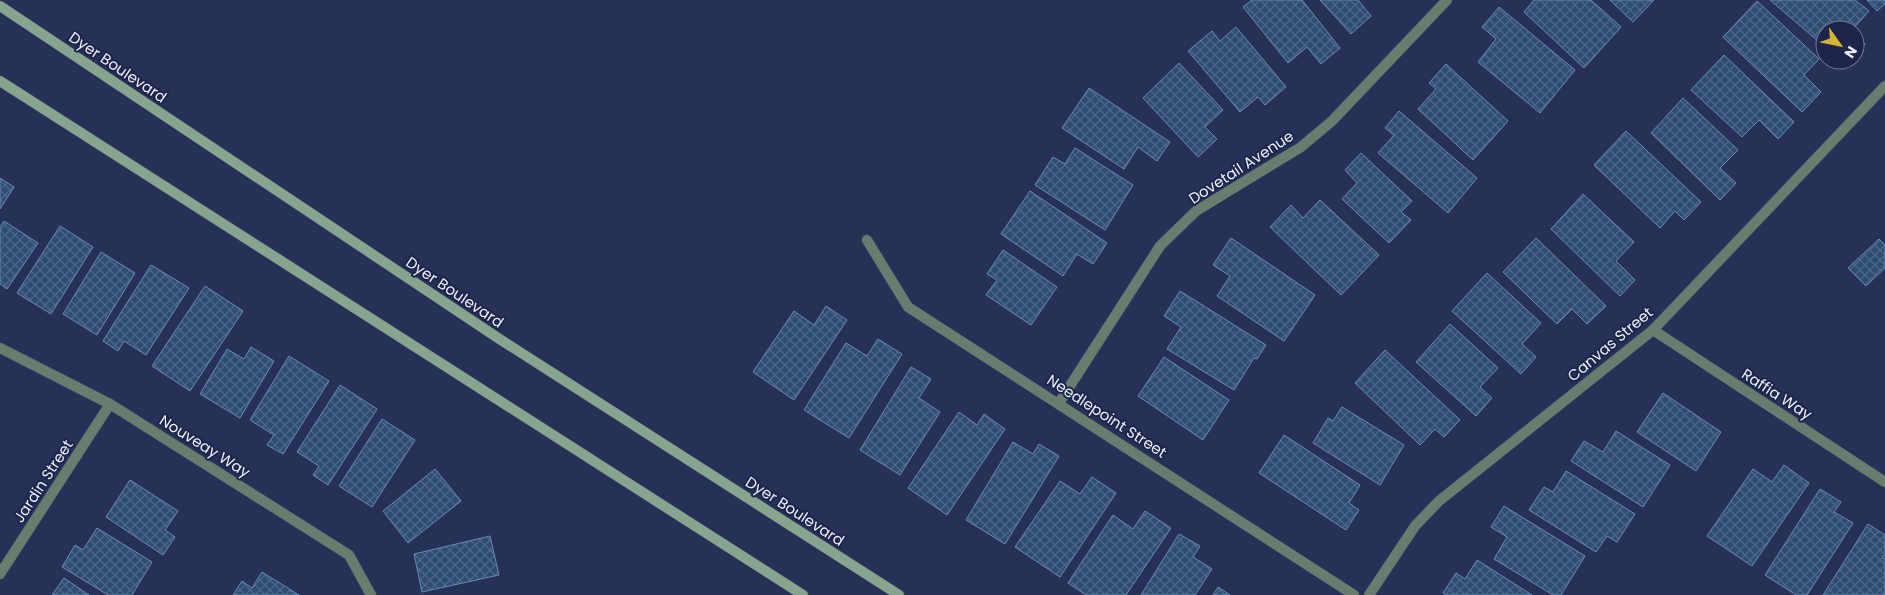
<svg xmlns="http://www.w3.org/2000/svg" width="1885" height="595" font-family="Poppins,sans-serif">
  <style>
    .building { fill: url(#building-cross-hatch); stroke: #698bb2 }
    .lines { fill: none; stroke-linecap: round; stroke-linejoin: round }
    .minor-casing { stroke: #434b6e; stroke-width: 11 }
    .secondary-casing { stroke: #434b6e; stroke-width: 11 }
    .minor { stroke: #697c6d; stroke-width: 10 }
    .secondary { stroke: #86a58e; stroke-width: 10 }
    .labels { text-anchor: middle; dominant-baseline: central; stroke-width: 4; stroke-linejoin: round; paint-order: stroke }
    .street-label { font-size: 15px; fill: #edf0fa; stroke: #1e254b }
  </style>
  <defs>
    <pattern id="building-cross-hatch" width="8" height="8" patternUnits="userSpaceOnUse" patternTransform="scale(1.25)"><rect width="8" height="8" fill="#2e4d71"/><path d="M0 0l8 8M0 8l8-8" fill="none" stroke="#4d6786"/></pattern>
  </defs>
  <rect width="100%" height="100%" fill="#273057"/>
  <path class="building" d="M 1252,0 L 1302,0 L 1340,48 L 1321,64 L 1307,47 L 1288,63 L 1243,7 Z
    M 1320,0 L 1358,0 L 1371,16 L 1351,34 Z
    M 1534,0 L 1591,0 L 1621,27 L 1584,68 L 1524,12 Z
    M 1610,0 L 1654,0 L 1633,22 Z
    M 1770,0 L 1855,0 L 1869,11 L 1852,30 L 1825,30 L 1825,47 Z
    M 1867,0 L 1885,0 L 1885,4 L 1877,11 Z
    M 1757,1 L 1819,59 L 1804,75 L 1821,92 L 1802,112 L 1723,37 Z
    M 1499,7 L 1575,70 L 1540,113 L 1478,62 L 1496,39 L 1482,27 Z
    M 1236,27 L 1286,87 L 1265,105 L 1258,97 L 1240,112 L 1188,51 L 1212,31 L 1220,41 Z
    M 1855,35 L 1865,44 L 1855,56 Z
    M 1724,55 L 1794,122 L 1778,139 L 1759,120 L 1742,137 L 1691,90 Z
    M 1179,63 L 1223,110 L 1205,127 L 1217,139 L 1198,157 L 1143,98 Z
    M 1446,64 L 1508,121 L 1473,160 L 1418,109 L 1436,89 L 1429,83 Z
    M 1089,88 L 1170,142 L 1157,161 L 1138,147 L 1124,169 L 1062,128 Z
    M 1683,98 L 1738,150 L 1720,168 L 1736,183 L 1720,200 L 1651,133 Z
    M 1399,111 L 1477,178 L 1448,213 L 1378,153 L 1394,135 L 1385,128 Z
    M 1626,131 L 1701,202 L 1684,220 L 1675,211 L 1660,228 L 1594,165 Z
    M 1075,148 L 1133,185 L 1105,230 L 1035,185 L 1053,157 L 1065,164 Z
    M 1361,153 L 1412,201 L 1401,212 L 1411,220 L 1389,243 L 1342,199 L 1357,183 L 1345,170 Z
    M 0,178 L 14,187 L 0,209 Z
    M 1030,191 L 1107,243 L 1093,264 L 1077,254 L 1063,276 L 1001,234 Z
    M 1583,194 L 1634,242 L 1616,261 L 1635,280 L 1620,296 L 1551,229 Z
    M 1320,200 L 1379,255 L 1341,295 L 1270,227 L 1291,205 L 1303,218 Z
    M 4,221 L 38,243 L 7,289 L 0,284 L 0,227 Z
    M 60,226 L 93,247 L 51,314 L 17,293 Z
    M 1231,238 L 1315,295 L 1284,341 L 1217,296 L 1230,276 L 1213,265 Z
    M 1536,238 L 1606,306 L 1587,324 L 1572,309 L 1557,324 L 1503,272 Z
    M 1879,239 L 1885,245 L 1885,268 L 1866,286 L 1848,268 Z
    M 1003,250 L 1057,287 L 1031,325 L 986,295 L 997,280 L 987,274 Z
    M 101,252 L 135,273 L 97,335 L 63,314 Z
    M 151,265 L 189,288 L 146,355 L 124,341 L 118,351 L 103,341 Z
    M 1487,273 L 1541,323 L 1522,344 L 1536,357 L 1521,374 L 1452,311 Z
    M 205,286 L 243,311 L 190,391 L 152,366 Z
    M 1180,291 L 1266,345 L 1257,359 L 1254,358 L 1234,390 L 1167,349 L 1181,327 L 1164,316 Z
    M 826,306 L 847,320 L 794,400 L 753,372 L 794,311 L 814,325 Z
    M 1450,324 L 1498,368 L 1480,387 L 1492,398 L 1476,416 L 1416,362 Z
    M 878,339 L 902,354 L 849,438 L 804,410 L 846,343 L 867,356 Z
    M 251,347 L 274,361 L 240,418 L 200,394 L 227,349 L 244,359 Z
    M 1385,350 L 1460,420 L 1444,437 L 1435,429 L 1420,445 L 1355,383 Z
    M 289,356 L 329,381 L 283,454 L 267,445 L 274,435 L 250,420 Z
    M 1164,357 L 1229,400 L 1203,440 L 1138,396 Z
    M 911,367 L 931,379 L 919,398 L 940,412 L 900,475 L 860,450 Z
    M 340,385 L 377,409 L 328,485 L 313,475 L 319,466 L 297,452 Z
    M 1663,393 L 1721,432 L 1696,471 L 1637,432 Z
    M 1342,407 L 1404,445 L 1380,485 L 1313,443 L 1328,418 L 1333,421 Z
    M 959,412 L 977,425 L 984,414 L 1005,429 L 947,515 L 908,488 Z
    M 382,419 L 415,440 L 372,507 L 339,486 Z
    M 1616,431 L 1670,465 L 1643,507 L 1571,461 L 1584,441 L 1603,452 Z
    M 1284,435 L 1360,485 L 1349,503 L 1359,510 L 1346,530 L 1259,473 Z
    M 1013,442 L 1033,454 L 1039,444 L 1059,456 L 1005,544 L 966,520 Z
    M 1784,465 L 1809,483 L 1752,566 L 1707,536 L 1753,469 L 1772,482 Z
    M 435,469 L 461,501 L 408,543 L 383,511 Z
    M 1566,471 L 1635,514 L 1617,542 L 1607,536 L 1596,552 L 1529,510 L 1544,487 L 1553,492 Z
    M 1092,477 L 1116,493 L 1060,577 L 1015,547 L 1060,481 L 1080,494 Z
    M 130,480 L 178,511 L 165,530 L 175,537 L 163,555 L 106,517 Z
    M 1820,489 L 1841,502 L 1834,512 L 1853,523 L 1807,595 L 1796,595 L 1765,575 Z
    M 1504,506 L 1585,556 L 1561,595 L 1553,595 L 1494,559 L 1507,537 L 1491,527 Z
    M 1145,511 L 1171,528 L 1126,595 L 1086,595 L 1068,583 L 1113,515 L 1133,529 Z
    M 1868,524 L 1885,535 L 1885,554 L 1883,558 L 1885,559 L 1885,595 L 1823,595 Z
    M 97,528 L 152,562 L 132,595 L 108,595 L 62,567 L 75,545 L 83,550 Z
    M 1179,534 L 1200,546 L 1193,557 L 1212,569 L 1195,595 L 1141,595 Z
    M 490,536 L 499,575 L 422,592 L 414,554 Z
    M 1477,560 L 1532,595 L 1446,595 L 1443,593 L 1456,573 L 1465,579 Z
    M 262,572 L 299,595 L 233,595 L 242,581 L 252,588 Z
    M 64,578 L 89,595 L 52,595 Z
    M 1218,587 L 1230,595 L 1213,595 Z"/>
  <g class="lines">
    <defs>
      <path id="minor" d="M 867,240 L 908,307 L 1354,595
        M 1653,330 L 1885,482
        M 0,348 L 110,404 L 349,555 L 371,595
        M 1059,403 L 1160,246 L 1196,211 L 1301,147 L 1332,121 L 1447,0
        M 0,574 L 110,404
        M 1369,595 L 1415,526 L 1439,501 L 1653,330 L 1885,86"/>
      <path id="secondary" d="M 0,6 L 498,338 L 899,595
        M 0,81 L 803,595"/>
    </defs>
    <use href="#minor" class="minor-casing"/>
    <use href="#secondary" class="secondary-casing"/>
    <use href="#minor" class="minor"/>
    <use href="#secondary" class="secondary"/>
  </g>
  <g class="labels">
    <g class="street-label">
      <text transform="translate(118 67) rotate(34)">Dyer Boulevard</text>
      <text transform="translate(1241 167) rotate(-33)">Dovetail Avenue</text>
      <text transform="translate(455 292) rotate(34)">Dyer Boulevard</text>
      <text transform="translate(1610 344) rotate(-40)">Canvas Street</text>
      <text transform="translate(1777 394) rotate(33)">Raffia Way</text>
      <text transform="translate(1107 416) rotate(33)">Needlepoint Street</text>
      <text transform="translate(205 446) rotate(32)">Nouveay Way</text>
      <text transform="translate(43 481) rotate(-57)">Jardin Street</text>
      <text transform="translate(795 511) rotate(33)">Dyer Boulevard</text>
    </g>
  </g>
  <g transform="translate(1840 45) rotate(123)"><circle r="24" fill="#1e254b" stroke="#717691"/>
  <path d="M0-4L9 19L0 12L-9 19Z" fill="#d7b434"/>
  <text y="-8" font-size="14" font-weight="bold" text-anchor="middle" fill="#edf0fa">N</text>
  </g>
</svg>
